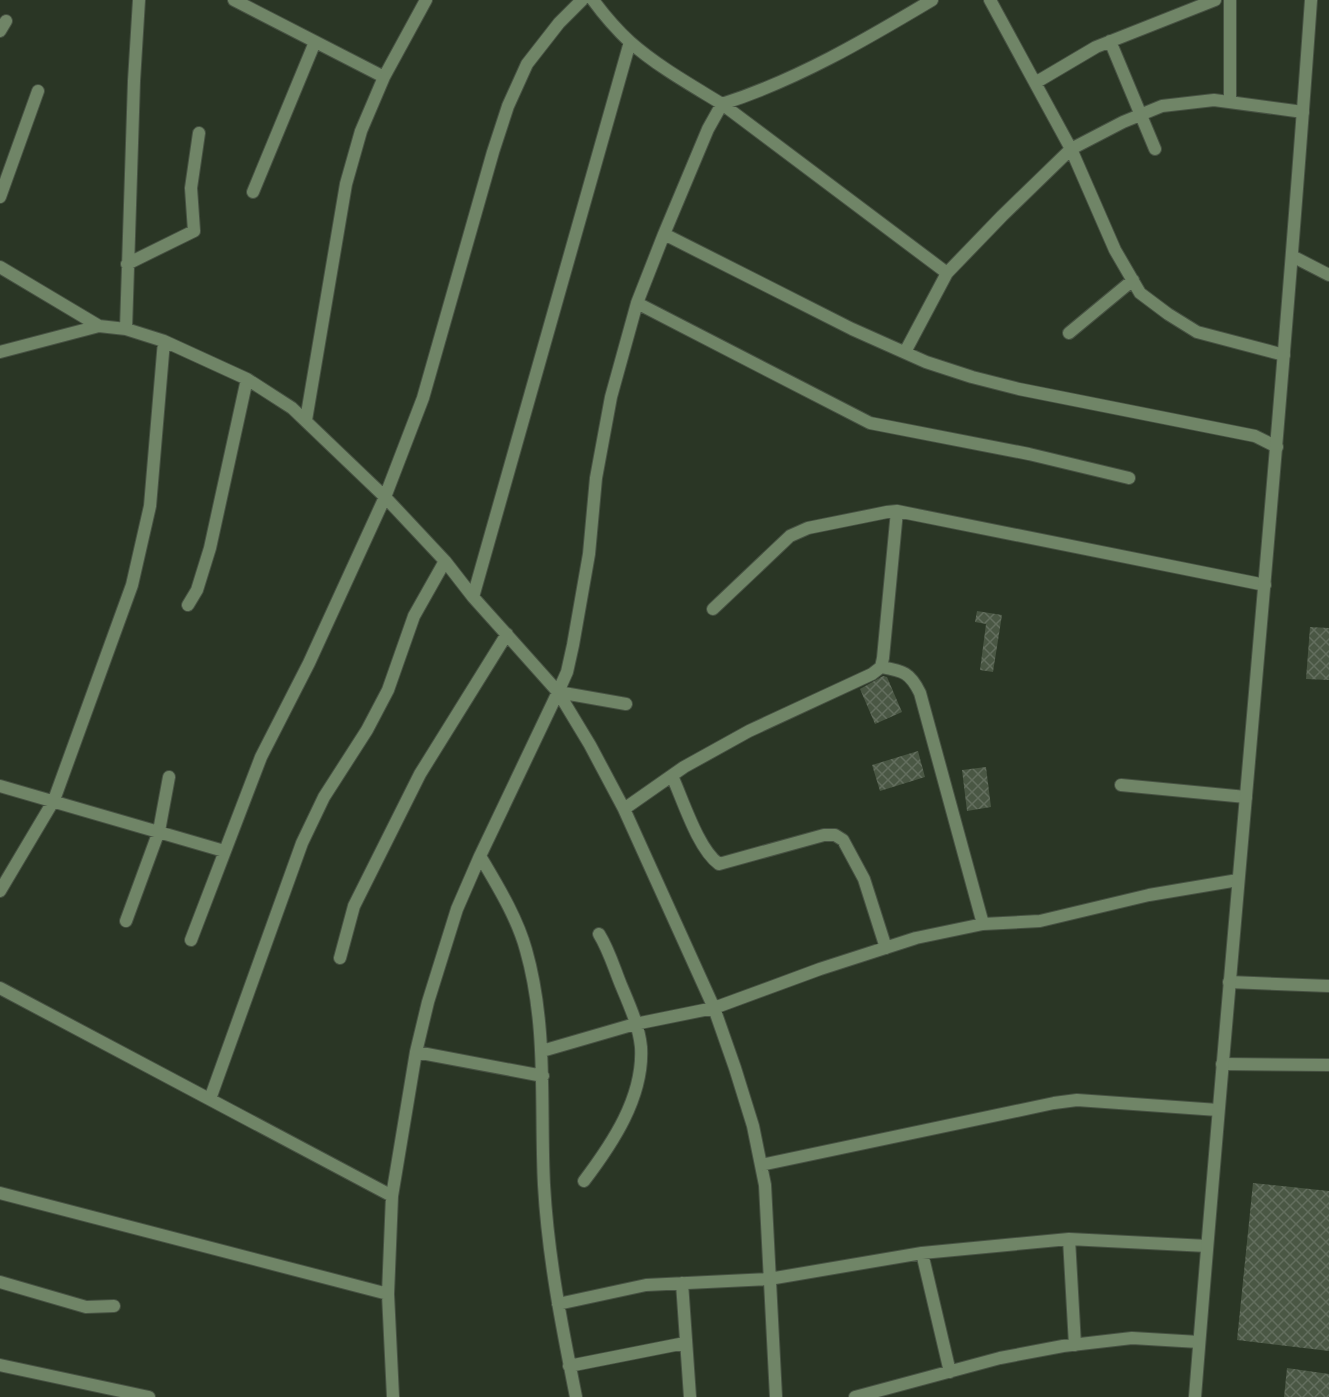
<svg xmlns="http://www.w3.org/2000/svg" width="1329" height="1397" font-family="'DM Sans',sans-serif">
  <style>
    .building { fill: url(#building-cross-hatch) }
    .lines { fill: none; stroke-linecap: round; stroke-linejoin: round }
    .minor-casing { stroke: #475243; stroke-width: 14 }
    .tertiary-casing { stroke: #475243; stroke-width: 14 }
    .minor { stroke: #708567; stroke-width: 12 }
    .tertiary { stroke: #708567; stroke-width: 12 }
  </style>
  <defs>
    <pattern id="building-cross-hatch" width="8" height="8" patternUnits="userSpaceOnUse" patternTransform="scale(1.5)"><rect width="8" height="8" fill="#4a5744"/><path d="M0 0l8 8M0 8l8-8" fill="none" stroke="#636e5e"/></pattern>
  </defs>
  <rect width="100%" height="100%" fill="#2a3625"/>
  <path class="building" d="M 977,611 L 1002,615 L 993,672 L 980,670 L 986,624 L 975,622 Z
    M 1310,627 L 1329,628 L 1329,680 L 1306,679 Z
    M 883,676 L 887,677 L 902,712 L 875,724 L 860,689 Z
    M 918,751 L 925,777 L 880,791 L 872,765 Z
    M 986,767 L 991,807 L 967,811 L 962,770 Z
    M 1253,1183 L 1329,1191 L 1329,1351 L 1237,1340 Z
    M 1287,1368 L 1329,1374 L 1329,1397 L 1284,1397 Z"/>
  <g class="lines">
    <defs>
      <path id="minor" d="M 234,0 L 384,77
        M 593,0 C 604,15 616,29 630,42 C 657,66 691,85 722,104 C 797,80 865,40 932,0
        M 990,0 L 1071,149 L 1115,250 L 1140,293 L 1168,314 L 1197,332 L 1284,355
        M 1230,0 L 1230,101
        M 0,31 L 6,21
        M 1110,41 L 1155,149
        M 1035,83 L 1096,47 L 1215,0
        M 253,192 L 315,42
        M 0,197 L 38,91
        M 1292,256 L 1329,275
        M 127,264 L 194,231 L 191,188 L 199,133
        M 0,267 L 99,326
        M 947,273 L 722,104 L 708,129 L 664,234 L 852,329 L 926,362 L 972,377 L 1019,389 L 1255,436 L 1277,447
        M 637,303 L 870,423 L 1029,454 L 1129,478
        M 126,329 L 134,81 L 139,0
        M 1069,333 L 1133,280
        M 0,352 L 99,326 L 126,329 L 164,341 L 247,379 L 292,408 L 385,497 L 445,561 L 473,597 L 558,692 L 626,704
        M 905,352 L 947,273 L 1002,216 L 1071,149 L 1123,122 L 1162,106 L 1214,100 L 1303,112
        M 306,420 L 346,184 L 361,131 L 384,77 L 426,0
        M 473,597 L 630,42
        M 188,605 L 197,590 L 210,548 L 247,379
        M 713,609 L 790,536 L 808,528 L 887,512 L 897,511 L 1265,585
        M 881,667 C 903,671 910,672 920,693 L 983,924
        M 558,692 L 567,672 L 573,645 L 589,554 L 596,478 L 611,397 L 637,303 L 664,234
        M 672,776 C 683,800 698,849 719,864 L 824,835 L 835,835 L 843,840 L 864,879 L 886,948
        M 1121,785 L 1246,797
        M 0,786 L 224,851
        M 624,809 L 684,767 L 749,731 L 872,674 L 881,667 L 883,658 L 897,511
        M 0,891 L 54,800 L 132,585 L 150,506 L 164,341
        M 126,921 L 159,831 L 169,777
        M 191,940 L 261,757 L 309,663 L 385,497 L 423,398 L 493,152 L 508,106 L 527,64 L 559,23 L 582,0
        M 340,958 L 354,906 L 420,774 L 507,634
        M 1229,982 L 1329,986
        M 0,988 L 392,1196
        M 542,1051 L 635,1024 L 714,1008 L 735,1068 L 753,1126 L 765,1185 L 776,1397
        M 416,1052 L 543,1076
        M 1222,1064 L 1329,1065
        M 210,1099 L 302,843 L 324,797 L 367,730 L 388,690 L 414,616 L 445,561
        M 761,1165 L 1054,1103 L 1077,1100 L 1218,1110
        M 584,1181 C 612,1144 644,1097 641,1047 C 639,1026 629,1004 621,985 C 614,968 609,950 599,934
        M 0,1193 L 388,1294
        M 1069,1239 L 1075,1345
        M 922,1253 L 950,1372
        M 0,1282 L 86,1307 L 114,1306
        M 682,1283 L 690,1397
        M 558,1304 L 646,1285 L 769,1279 L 922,1253 L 1069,1239 L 1207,1246
        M 0,1365 L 149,1397
        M 569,1366 L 685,1343
        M 393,1397 L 388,1294 L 392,1196 L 416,1052 L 428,1002 L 457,909 L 480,856
        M 576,1397 C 562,1327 548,1257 544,1185 C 540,1106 548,1027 526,950 C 517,917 497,885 480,856 L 558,692 L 590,745 L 624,809 L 714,1008 L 820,969 L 916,938 L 983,924 L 1040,921 L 1149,895 L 1238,880
        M 855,1397 L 1000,1358 L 1063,1346 L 1132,1338 L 1199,1342"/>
      <path id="tertiary" d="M 1195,1397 C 1232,931 1278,466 1311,0"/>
    </defs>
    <use href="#minor" class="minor-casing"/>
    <use href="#tertiary" class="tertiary-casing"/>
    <use href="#minor" class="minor"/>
    <use href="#tertiary" class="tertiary"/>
  </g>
</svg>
